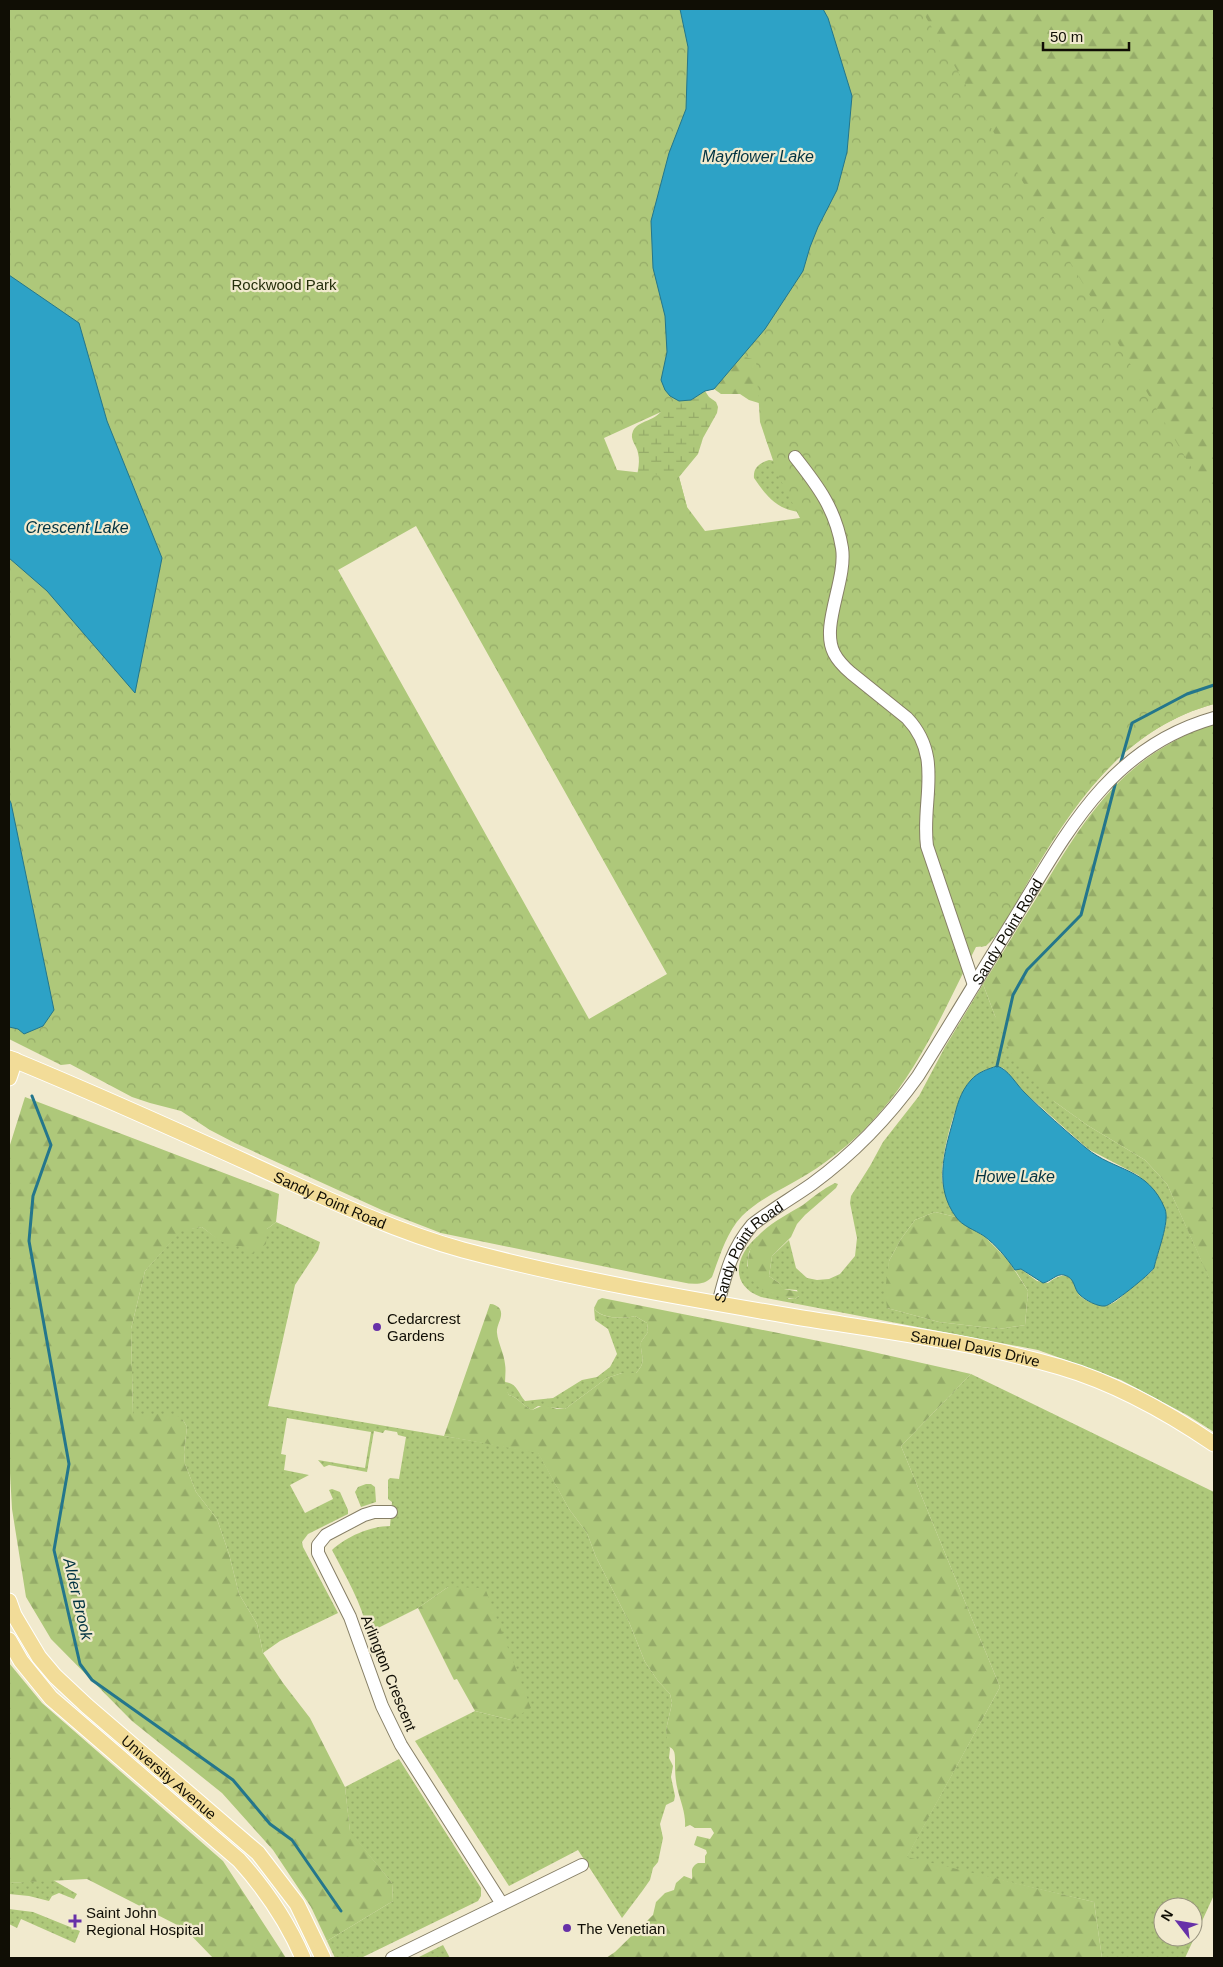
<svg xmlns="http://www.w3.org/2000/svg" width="1223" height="1967" font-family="Helvetica,sans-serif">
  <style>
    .grass { fill: url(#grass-dots); fill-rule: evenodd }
    .forest { fill: url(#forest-firs) }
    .wetland { fill: url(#wetland-marsh) }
    .park { fill: url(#park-crowns); fill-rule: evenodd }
    .water { fill: #2da2c6; stroke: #24768c }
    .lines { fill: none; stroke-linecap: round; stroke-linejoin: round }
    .stream { stroke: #24768c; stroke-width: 3 }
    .minor-casing { stroke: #867f66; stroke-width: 14 }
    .major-casing { stroke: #fff; stroke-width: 17 }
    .minor { stroke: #fff; stroke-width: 12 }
    .major { stroke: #f2dc98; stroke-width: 15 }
    .poi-dot { fill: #6731a8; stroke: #f1eace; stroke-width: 2 }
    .labels { text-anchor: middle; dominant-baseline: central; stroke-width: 4.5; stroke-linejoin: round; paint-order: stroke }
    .park-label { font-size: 15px; fill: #252f0c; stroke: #f1eace }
    .street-label { font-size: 15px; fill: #100e05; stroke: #f1eace }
    .poi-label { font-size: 15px; fill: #100e05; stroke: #f1eace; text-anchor: start }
    .water-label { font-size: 16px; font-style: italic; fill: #003241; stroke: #f1eace }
  </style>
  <defs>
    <pattern id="grass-dots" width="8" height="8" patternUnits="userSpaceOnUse" patternTransform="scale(1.25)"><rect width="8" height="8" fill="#aec87a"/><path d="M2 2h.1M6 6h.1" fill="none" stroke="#95ab68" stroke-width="1.8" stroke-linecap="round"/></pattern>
    <pattern id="forest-firs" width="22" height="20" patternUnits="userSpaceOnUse" patternTransform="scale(1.25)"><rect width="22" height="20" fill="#aec87a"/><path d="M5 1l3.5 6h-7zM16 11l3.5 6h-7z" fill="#95ab68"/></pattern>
    <pattern id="wetland-marsh" width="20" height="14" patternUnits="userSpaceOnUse" patternTransform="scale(1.25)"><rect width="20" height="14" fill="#aec87a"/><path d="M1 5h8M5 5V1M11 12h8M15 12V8" fill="none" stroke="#95ab68"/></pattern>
    <pattern id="park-crowns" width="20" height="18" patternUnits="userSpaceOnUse" patternTransform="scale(1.25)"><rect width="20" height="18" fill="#aec87a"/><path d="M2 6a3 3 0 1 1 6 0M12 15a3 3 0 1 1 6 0" fill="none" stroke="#95ab68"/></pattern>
  </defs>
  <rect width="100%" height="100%" fill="#f1eace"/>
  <path class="grass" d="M 769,460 L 776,461 L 800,512 C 778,510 766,496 754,478 C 753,467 760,463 769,460 Z
    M 983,984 L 995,1016 L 1055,1102 L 1087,1125 L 1145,1160 L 1167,1184 L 1209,1277 L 1214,1278 L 1214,1432 L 1187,1415 L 1121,1380 L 1038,1350 L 761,1297 C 728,1285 736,1254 758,1236 L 749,1252 L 747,1266 L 789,1299 L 795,1299 L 799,1296 L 797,1290 L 783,1289 L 779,1283 L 769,1276 L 772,1256 L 789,1240 L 796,1268 L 807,1278 L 817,1280 L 829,1279 L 840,1274 L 855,1256 L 857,1238 L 850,1203 L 851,1196 L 870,1166 L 883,1142 L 919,1096 L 945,1047 ZM 997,1066 L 1003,1068 L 1024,1092 L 1088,1149 L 1138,1175 L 1155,1192 L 1166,1224 L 1154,1268 C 1148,1277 1139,1281 1130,1288 C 1125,1293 1119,1300 1113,1303 C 1104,1309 1083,1302 1078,1293 C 1076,1290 1076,1285 1074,1282 C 1067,1270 1056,1277 1048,1283 L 1037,1281 L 1021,1269 L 1015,1270 L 1028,1291 L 1025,1325 L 999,1329 L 939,1322 L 887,1308 L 889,1261 L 901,1239 L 915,1220 L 935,1212 L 956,1217 C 950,1206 943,1191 942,1178 C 941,1155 956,1093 974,1077 C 980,1071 989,1069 997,1066 Z
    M 276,1222 L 320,1242 L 318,1250 L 295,1285 L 268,1406 L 538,1452 L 569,1509 L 587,1533 L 596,1557 L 629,1622 L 645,1662 L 658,1681 L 670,1694 L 672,1703 L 666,1730 L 670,1749 L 669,1758 L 673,1766 L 671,1777 L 675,1796 L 674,1801 L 666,1805 L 660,1824 L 663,1838 L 658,1862 L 653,1868 L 650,1880 L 643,1890 L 622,1918 L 578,1850 L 509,1886 L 415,1741 L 475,1711 L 511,1720 L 448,1587 L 418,1608 L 368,1633 C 362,1603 346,1577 332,1550 C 346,1537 370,1526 390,1526 L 392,1502 L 388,1499 L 388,1480 L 390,1478 L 399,1479 L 406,1437 L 398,1435 L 397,1432 L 385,1430 L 383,1433 L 374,1431 L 367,1472 L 329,1465 L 324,1467 L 318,1460 L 365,1468 L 371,1432 L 287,1418 L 281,1454 L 286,1455 L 284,1470 L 309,1475 L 290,1485 L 305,1513 L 333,1499 L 329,1490 L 332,1489 L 340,1492 L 348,1510 L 348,1514 L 308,1534 L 302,1542 L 303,1547 L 338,1613 L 280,1641 L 263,1653 L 257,1624 L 239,1594 L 229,1554 L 217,1519 L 196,1492 L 185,1464 L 184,1452 L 187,1427 L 183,1420 L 133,1415 L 131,1329 L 145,1271 L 181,1230 L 202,1227 C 237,1255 243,1248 276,1222 Z
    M 594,1308 C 599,1319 625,1319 635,1316 L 647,1323 L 648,1332 L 641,1342 C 640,1357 648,1360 636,1373 L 622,1373 L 607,1378 L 565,1409 L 538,1406 L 532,1410 C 523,1406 519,1398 509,1395 L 505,1389 L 505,1382 C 517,1383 518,1393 525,1401 L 553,1398 L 582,1380 L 597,1377 L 610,1367 L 617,1354 L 608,1329 L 595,1320 Z
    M 971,1374 L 1214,1492 L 1214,1895 L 1185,1958 L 1102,1958 L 1094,1902 L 906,1858 L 1000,1687 L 901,1446 ZM 1163,1907 L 1193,1907 L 1193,1937 L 1163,1937 Z
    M 366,1484 L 371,1484 L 375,1487 L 376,1502 L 361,1507 L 355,1492 L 358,1487 Z
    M 399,1759 L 481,1888 L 481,1896 L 478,1901 L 361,1958 L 335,1958 L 327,1941 L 393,1901 L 392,1883 L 350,1832 L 345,1787 Z
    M 53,1880 L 77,1894 L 74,1899 L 59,1893 L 52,1896 L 49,1901 L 29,1896 L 9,1894 L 9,1883 Z
    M 9,1909 L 33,1912 L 80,1931 L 75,1943 L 21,1919 L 17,1928 L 9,1924 Z
    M 443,1945 L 450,1958 L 417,1958 Z"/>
  <path class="forest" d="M 823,9 L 1214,9 L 1214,704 C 1104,734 1053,839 1000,929 C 995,936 990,945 981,947 L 841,610 L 766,440 L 762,404 L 749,400 L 740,394 L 721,394 L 714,389 L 741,356 Z
    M 1214,725 L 1214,1278 L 1209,1278 L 1167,1184 L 1145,1160 L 1087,1125 L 1055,1102 L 1035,1081 L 1012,1055 L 995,1016 L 983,984 C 1002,954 1020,924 1039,894 C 1075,835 1107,779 1169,744 C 1183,736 1198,728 1214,725 Z
    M 25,1097 L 279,1194 L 276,1222 L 267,1229 L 266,1244 L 253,1254 L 241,1246 L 231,1246 L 217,1239 L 202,1227 L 181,1231 L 145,1271 L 131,1329 L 133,1414 L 167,1414 L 176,1415 L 183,1420 L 187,1427 L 184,1452 L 185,1464 L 196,1492 L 217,1519 L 229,1554 L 239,1594 L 257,1624 L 263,1653 L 283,1683 L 310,1718 L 345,1787 L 350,1831 L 392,1883 L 393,1901 L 327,1941 L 311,1907 L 273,1850 L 222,1793 L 132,1721 L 51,1639 L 26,1597 L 12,1509 L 9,1455 L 9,1148 Z
    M 835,1183 L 838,1184 L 836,1188 L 805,1215 L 797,1224 L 791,1237 L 772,1256 L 769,1276 L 779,1283 L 784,1289 L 800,1292 L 799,1296 L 795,1299 C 773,1297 744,1287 748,1260 C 749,1251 752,1243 758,1236 C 770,1223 788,1214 803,1205 C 813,1197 823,1189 835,1183 Z
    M 935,1212 L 956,1217 L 985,1237 L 1008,1260 L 1028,1291 L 1025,1325 L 999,1329 L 939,1322 L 887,1308 L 885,1291 L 889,1261 L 901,1239 L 915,1220 Z
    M 602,1298 L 864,1350 L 971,1374 L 901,1446 L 1000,1687 L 907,1857 L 1094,1902 L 1102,1958 L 606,1958 L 615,1952 L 653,1915 L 656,1902 L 665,1893 L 674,1890 L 676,1883 L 684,1876 L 692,1879 C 693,1872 689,1868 698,1863 L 705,1863 L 705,1856 L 707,1853 L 706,1850 L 694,1845 L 697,1836 L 710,1839 L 714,1833 L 711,1828 L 695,1828 L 690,1825 L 685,1827 C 686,1814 681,1803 678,1791 C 675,1780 675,1770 675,1759 C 675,1752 674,1749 668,1746 L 666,1730 L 672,1703 L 670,1694 L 658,1681 L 645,1662 L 629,1622 L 596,1557 L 587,1533 L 569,1509 L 538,1453 L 444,1436 L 490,1304 C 494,1304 498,1306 500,1309 C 504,1317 496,1325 497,1333 C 498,1343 504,1353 505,1364 C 507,1376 502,1383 509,1395 C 519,1398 523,1406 532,1410 L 544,1405 L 557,1409 L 565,1409 L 607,1378 L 622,1373 L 636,1373 C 648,1360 640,1357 641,1342 L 648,1332 L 647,1323 L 635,1316 C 625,1319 600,1319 594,1308 L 598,1300 Z
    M 448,1587 L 485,1588 L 531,1708 L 511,1720 L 475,1711 L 457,1679 L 454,1680 L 418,1608 Z
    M 9,1663 L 42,1703 L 223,1861 L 286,1958 L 213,1958 L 185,1929 L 87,1879 L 9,1883 Z"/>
  <path class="wetland" d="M 705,391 L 709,397 L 716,402 L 718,407 L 717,413 L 703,438 L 698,454 L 679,477 L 687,507 L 634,488 C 636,478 641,464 638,453 C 637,445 629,440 633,431 C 639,418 662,423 666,400 L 691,400 Z"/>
  <path class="park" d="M 9,9 L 921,9 L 1214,506 L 1214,704 C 1126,728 1077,799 1033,873 C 1019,897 1006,926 986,946 L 976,947 C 949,1000 921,1066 881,1111 C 860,1136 834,1158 806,1175 C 785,1188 760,1198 742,1216 C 726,1233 720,1256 712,1277 C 701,1289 684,1282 670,1280 L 441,1233 L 384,1211 L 235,1143 L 210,1130 L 181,1111 L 150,1103 L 132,1097 L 70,1064 L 61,1065 L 9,1039 ZM 741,356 L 756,360 L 760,422 L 778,475 L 800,518 L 705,531 L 687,507 L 679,477 L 617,470 L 604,438 L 685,401 L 691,400 L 705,391 L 714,389 ZM 416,526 L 667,974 L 589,1019 L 338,570 Z"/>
  <path class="water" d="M 680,9 L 823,9 L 828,18 L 852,96 L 847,152 L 837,190 L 818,227 L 810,247 L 803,271 L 765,329 L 714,389 L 705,391 L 691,400 L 679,401 L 670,396 L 665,390 L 661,380 L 667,352 L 665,316 L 653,268 L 651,221 L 669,153 L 686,109 L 688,47 Z
    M 9,275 L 79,323 L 107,421 L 162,558 L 135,693 L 47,591 L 9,558 Z
    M 9,799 L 11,803 L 54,1010 L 43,1026 L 24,1034 L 18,1029 L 9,1027 Z
    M 997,1066 C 1008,1069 1016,1084 1024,1092 C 1043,1111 1065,1130 1086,1148 C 1115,1172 1148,1167 1165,1209 C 1170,1222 1157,1253 1154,1268 C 1149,1275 1112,1305 1105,1306 C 1098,1307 1085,1300 1080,1295 C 1073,1289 1076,1278 1064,1275 C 1057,1273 1050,1282 1043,1283 L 1021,1269 L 1015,1270 C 1006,1257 996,1245 984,1236 C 975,1230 962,1226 956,1217 C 934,1187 944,1153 953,1121 C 957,1106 960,1092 971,1080 C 978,1072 988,1069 997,1066 Z"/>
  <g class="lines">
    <path class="stream" d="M 1120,765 L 1132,723 L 1187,694 L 1214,685
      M 997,1066 L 1013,995 L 1027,970 L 1081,915 L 1116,781
      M 32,1096 L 51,1145 L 33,1196 L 29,1241 L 69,1464 L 54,1550 L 80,1664 L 92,1680 L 233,1780 L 270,1824 L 292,1840 L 341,1911"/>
    <defs>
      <g id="minor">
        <path d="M 795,457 C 818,486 836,510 842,548 C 847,580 820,626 834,653 C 838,661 844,667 851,673 L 907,718 C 944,757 921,800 927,846 L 974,985"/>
        <path id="s1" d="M 718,1304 C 726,1273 731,1250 752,1225 C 771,1210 792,1198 812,1184 C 853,1154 888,1118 918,1076 C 950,1025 981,973 1013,921 C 1066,834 1108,748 1214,718"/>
        <path d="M 391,1512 L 374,1512 L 364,1515 L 326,1535 L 318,1545 L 318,1553 L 350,1617 L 382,1706 L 401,1745 L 502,1904"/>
        <path d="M 392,1958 L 582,1865"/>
      </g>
      <g id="major">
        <path id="s2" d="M 9,1058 C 92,1092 174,1129 255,1166 C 323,1197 391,1230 463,1250 C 572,1279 684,1298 796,1317 C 884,1331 974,1342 1060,1367 C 1115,1383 1167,1412 1214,1444"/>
        <path d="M 9,1078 L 15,1060"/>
        <path id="s3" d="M 9,1601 L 14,1615 L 39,1657 L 55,1676 L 87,1706 L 258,1853 L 297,1904 L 323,1958"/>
        <path d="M 9,1640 L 21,1661 L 51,1698 L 239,1860 C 266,1890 287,1921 303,1958"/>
      </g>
    </defs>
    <use href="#minor" class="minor-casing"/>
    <use href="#major" class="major-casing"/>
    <use href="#minor" class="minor"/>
    <use href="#major" class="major"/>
  </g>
  <g class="poi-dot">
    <circle cx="377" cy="1327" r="5"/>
    <path d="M72.5 1913.5h5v5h5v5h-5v5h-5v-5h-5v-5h5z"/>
    <circle cx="567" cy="1928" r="5"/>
  </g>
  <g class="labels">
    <g class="park-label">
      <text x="284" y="284">Rockwood Park</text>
    </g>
    <g class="street-label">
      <text stroke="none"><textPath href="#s1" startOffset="481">Sandy Point Road</textPath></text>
      <text stroke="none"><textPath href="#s2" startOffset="351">Sandy Point Road</textPath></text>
      <text stroke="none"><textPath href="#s1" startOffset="62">Sandy Point Road</textPath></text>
      <text stroke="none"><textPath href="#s2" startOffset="1015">Samuel Davis Drive</textPath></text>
      <text transform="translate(389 1673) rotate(68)">Arlington Crescent</text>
      <text stroke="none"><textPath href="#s3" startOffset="241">University Avenue</textPath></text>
    </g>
    <g class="poi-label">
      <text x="387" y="1318">Cedarcrest<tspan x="387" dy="17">Gardens</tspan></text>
      <text x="86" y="1912">Saint John<tspan x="86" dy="17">Regional Hospital</tspan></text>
      <text x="577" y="1928">The Venetian</text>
    </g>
    <g class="water-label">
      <text x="758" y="156">Mayflower Lake</text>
      <text x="77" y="527">Crescent Lake</text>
      <text x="1015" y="1176">Howe Lake</text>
      <text transform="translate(78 1599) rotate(77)">Alder Brook</text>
    </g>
  </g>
  <rect width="1223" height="1967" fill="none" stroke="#100e05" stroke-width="20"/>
  <g transform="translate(1178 1922) rotate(301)"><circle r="24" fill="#f1eace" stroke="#97927e"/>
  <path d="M0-4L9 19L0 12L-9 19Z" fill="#6731a8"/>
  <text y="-8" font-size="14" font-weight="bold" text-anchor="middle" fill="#100e05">N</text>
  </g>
  <path d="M1043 42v8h86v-8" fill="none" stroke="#100e05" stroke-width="2.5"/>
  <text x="1050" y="42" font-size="15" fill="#100e05" stroke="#f1eace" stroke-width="4" paint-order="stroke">50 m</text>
</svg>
